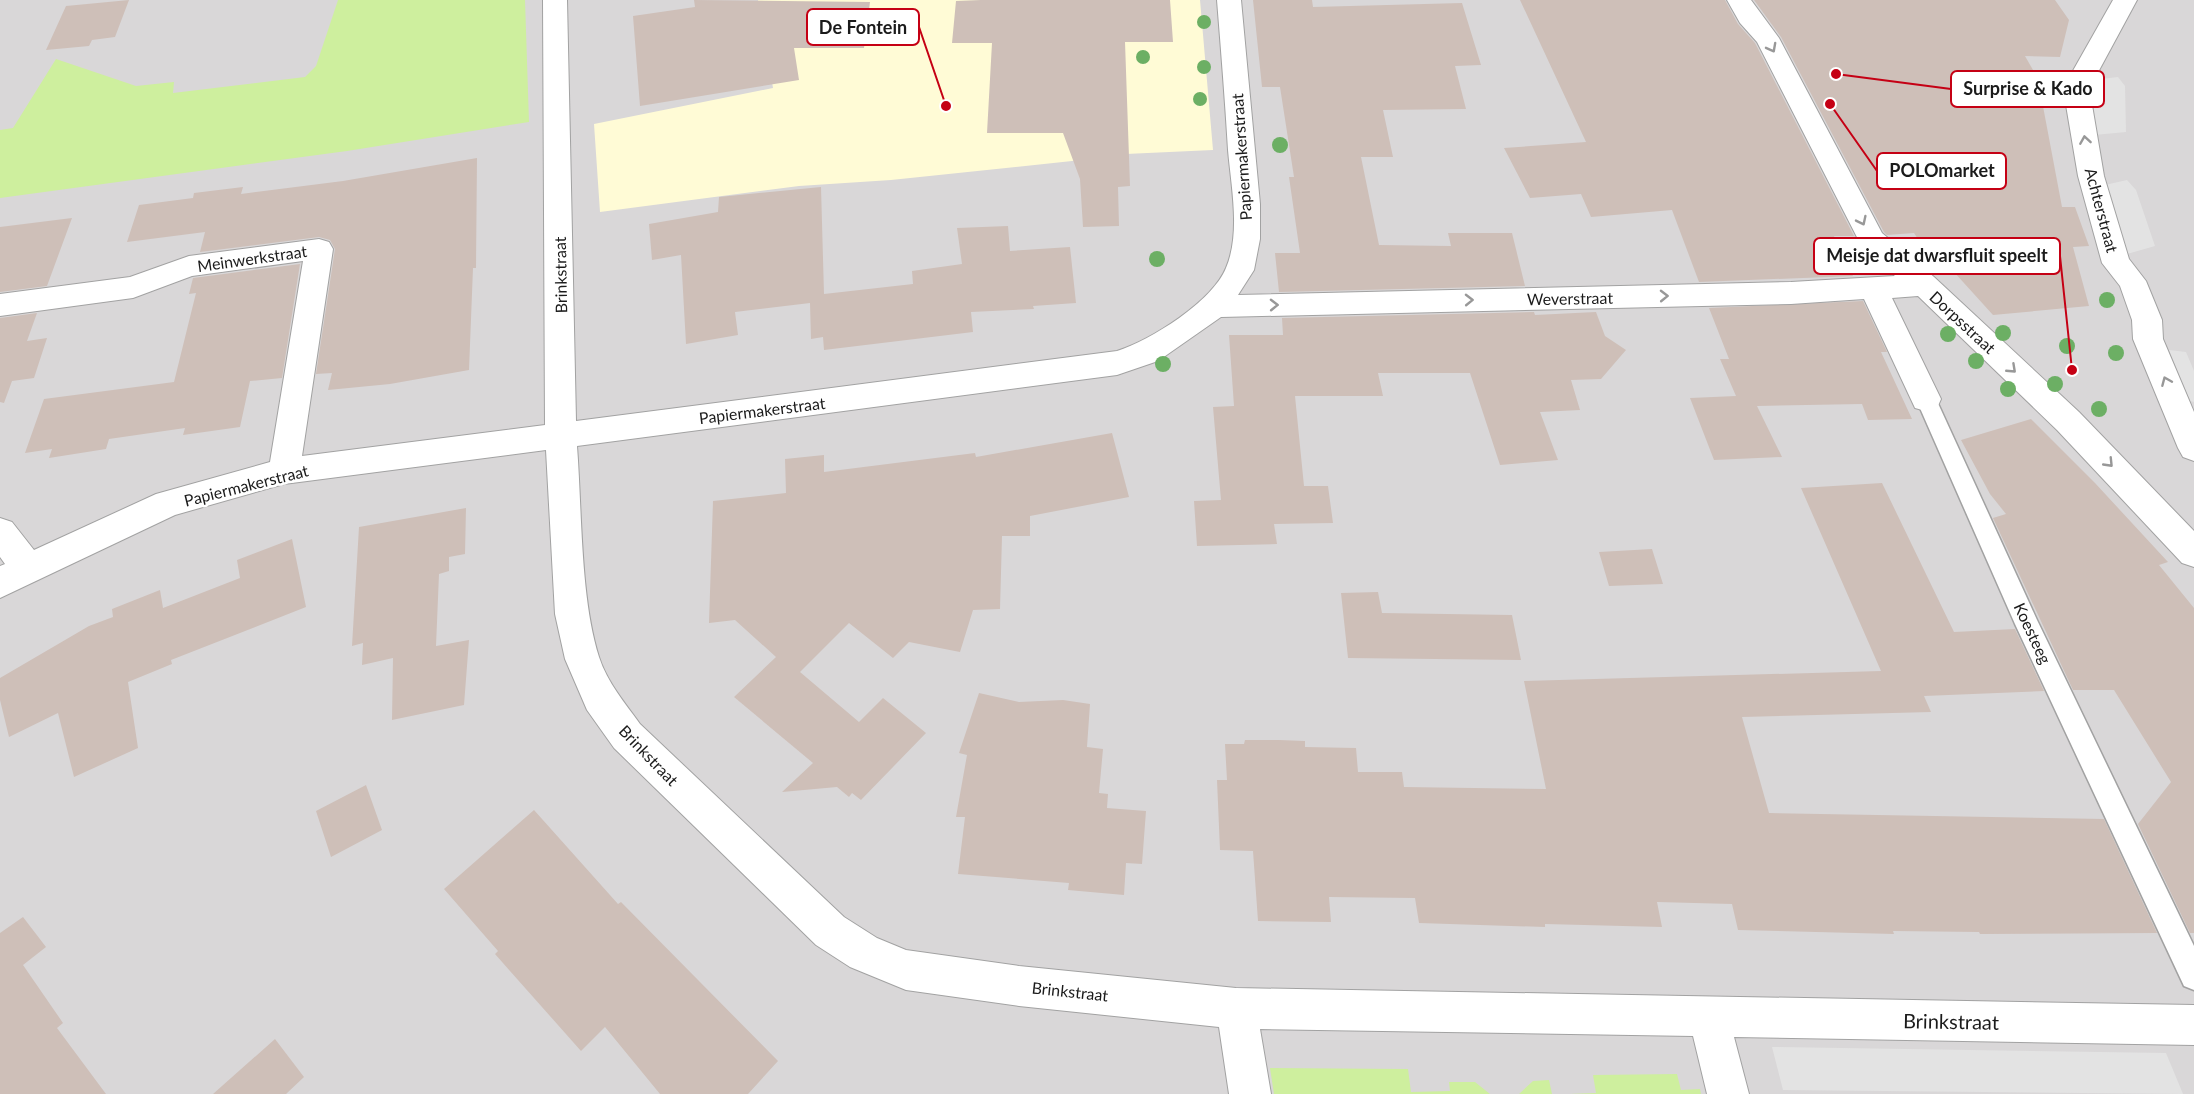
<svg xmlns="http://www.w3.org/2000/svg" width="2194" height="1094" font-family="Lato,sans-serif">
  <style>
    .residential { fill: #d9d7d8 }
    .education { fill: #fffbd6 }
    .grass { fill: #ceef9e }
    .parking { fill: #e3e3e3 }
    .building { fill: #cebfb8 }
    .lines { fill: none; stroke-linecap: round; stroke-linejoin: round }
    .lane-casing { stroke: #a2a2a2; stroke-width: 3 }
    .street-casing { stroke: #a2a2a2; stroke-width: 2 }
    .lane { fill: #fff; fill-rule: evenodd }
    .street { fill: #fff; fill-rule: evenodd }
    .tree { fill: #6caf64 }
    .oneway { stroke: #989898 }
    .labels { text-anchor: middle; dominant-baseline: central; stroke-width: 5; stroke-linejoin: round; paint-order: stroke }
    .street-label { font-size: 16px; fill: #1b1b1b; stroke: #fff }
    .near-street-label { font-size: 20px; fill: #1b1b1b; stroke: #fff }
    .leader { fill: none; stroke: #c50014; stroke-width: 2 }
    .callout-dot { fill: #c50014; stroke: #fff; stroke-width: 2 }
    .callout { fill: #fff; stroke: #c50014; stroke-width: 2 }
    .callout-label { font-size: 18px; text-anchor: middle; font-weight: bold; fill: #1b1b1b }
  </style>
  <rect width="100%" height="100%" fill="#eee7df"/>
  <path class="residential" d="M 0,0 L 2194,0 L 2194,1094 L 0,1094 Z"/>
  <path class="education" d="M 758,0 L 1200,0 L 1213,150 L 1104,155 L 1072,161 L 891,180 L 799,186 L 600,212 L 594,124 L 773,88 Z"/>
  <path class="grass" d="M 338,0 L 525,0 L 529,122 L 347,151 L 0,198 L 0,130 L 13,128 L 56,59 L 136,86 L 174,82 L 173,93 L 305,77 L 316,66 Z
    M 1270,1068 L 1408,1069 L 1411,1092 L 1450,1091 L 1449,1082 L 1475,1082 L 1490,1094 L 1274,1094 Z
    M 1677,1074 L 1681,1090 L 1700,1089 L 1701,1094 L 1570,1094 L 1596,1093 L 1593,1075 Z
    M 1549,1080 L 1552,1094 L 1519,1094 L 1533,1081 Z"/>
  <path class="parking" d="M 2118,77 L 2125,86 L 2126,132 L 2094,135 L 2091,107 L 2093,80 Z
    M 2127,180 L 2136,190 L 2155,246 L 2127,254 L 2105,185 Z
    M 2169,350 L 2186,352 L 2194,371 L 2194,402 L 2190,401 Z
    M 1772,1047 L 2166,1053 L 2183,1094 L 1783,1090 Z"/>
  <path class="building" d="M 129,0 L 115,37 L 92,40 L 89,46 L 46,50 L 66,6 Z
    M 694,0 L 870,2 L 864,48 L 794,48 L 799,80 L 640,106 L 633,16 L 695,7 Z
    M 981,0 L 1170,0 L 1173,42 L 1125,42 L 1130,186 L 1118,187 L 1119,226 L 1083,227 L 1080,179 L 1063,133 L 987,133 L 992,43 L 952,43 L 956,1 Z
    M 1253,0 L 1312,0 L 1313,7 L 1462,3 L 1481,65 L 1455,66 L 1466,109 L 1383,110 L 1393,157 L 1361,157 L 1379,245 L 1451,246 L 1448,233 L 1512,233 L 1525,286 L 1279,292 L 1275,253 L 1300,253 L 1289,177 L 1294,177 L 1280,87 L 1262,87 Z
    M 1520,0 L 1725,0 L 1738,24 L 1755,43 L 1854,236 L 1834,236 L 1853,276 L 1699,282 L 1672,210 L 1591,217 L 1581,194 L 1530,198 L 1504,148 L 1586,142 Z
    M 1754,0 L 2055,0 L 2069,20 L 2060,57 L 2025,56 L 2050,100 L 2042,101 L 2062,207 L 2075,207 L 2089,246 L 2073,247 L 2089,306 L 1993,315 L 1944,261 L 1933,262 L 1914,233 L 1887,235 L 1884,232 L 1781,37 Z
    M 477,158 L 476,268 L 473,268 L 469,370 L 390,384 L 328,390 L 332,373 L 316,374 L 335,249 L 330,240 L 319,237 L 200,252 L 205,232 L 127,242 L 139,205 L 193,198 L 194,193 L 243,187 L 241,194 L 343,181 Z
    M 821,187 L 824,294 L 913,284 L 912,271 L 962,264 L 957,228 L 1008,226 L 1010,251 L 1070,247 L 1076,303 L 1033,306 L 1034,309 L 971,312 L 973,332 L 824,350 L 823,337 L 811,339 L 810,303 L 735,312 L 738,335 L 686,344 L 681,255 L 652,260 L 649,224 L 718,212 L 719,197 Z
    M 72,218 L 47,286 L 0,292 L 0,227 Z
    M 300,264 L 282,378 L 250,381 L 240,427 L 183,435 L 185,428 L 109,439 L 106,449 L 49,458 L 52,449 L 25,453 L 44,399 L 174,382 L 196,293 L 189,294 L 193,278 Z
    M 1863,301 L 1887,352 L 1881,352 L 1912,419 L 1868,420 L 1862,404 L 1757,406 L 1782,457 L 1714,460 L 1690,398 L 1736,396 L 1720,359 L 1729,359 L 1709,308 Z
    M 1534,312 L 1535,315 L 1596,312 L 1605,336 L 1626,350 L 1601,379 L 1571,380 L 1580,410 L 1540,412 L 1558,460 L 1500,465 L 1470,373 L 1378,373 L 1383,396 L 1295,396 L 1304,486 L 1328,486 L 1333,523 L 1274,524 L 1277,544 L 1197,546 L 1194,501 L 1221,500 L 1213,407 L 1234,406 L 1229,335 L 1283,335 L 1282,318 Z
    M 37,313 L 27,341 L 47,338 L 34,378 L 12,381 L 4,403 L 0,402 L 0,318 Z
    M 2031,419 L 2095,483 L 2168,562 L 2159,565 L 2194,608 L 2194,933 L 2190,933 L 2138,824 L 2171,782 L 2114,690 L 2073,690 L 1993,518 L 2006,514 L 1990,494 L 1961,440 Z
    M 1112,433 L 1129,497 L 1030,516 L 1030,536 L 1002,536 L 1000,609 L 973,610 L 960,652 L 909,642 L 893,658 L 849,623 L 800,672 L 859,722 L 883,698 L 926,733 L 861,800 L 852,793 L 849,797 L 837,787 L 782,792 L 813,763 L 734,697 L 776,657 L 735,620 L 709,623 L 713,501 L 786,493 L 785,459 L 824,455 L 824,472 L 975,453 L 976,457 Z
    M 1882,483 L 1954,632 L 2015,629 L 2044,691 L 1924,696 L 1931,712 L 1742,717 L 1769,813 L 2104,819 L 2157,933 L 1980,934 L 1979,932 L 1893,931 L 1894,934 L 1738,930 L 1732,904 L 1657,902 L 1662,927 L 1545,924 L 1545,927 L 1419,923 L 1415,898 L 1329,897 L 1331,922 L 1258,921 L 1253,851 L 1220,850 L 1217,780 L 1227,780 L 1225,744 L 1244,744 L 1245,740 L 1279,740 L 1305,741 L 1305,747 L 1356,748 L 1358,772 L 1402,772 L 1404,787 L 1546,789 L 1524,681 L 1881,671 L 1801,488 Z
    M 466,508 L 465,554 L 449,557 L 449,571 L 439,574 L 436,646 L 469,640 L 464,705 L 392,720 L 393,658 L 362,665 L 363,643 L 352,646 L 359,527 Z
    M 292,539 L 306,607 L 171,660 L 172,664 L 128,682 L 138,748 L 74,777 L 58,713 L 9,737 L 0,700 L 0,678 L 89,626 L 113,617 L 112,609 L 160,590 L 163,608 L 240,578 L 237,560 Z
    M 1652,549 L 1663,584 L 1609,586 L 1599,552 Z
    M 1378,592 L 1382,613 L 1512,615 L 1521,660 L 1348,658 L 1341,593 Z
    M 979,693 L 1019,702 L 1063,700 L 1090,704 L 1087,747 L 1103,749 L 1099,793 L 1108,794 L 1107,808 L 1146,811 L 1142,864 L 1126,863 L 1124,895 L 1068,890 L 1069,883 L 958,874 L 965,817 L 956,817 L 967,755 L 959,753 Z
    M 366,785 L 382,830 L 331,857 L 316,811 Z
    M 534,810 L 618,904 L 621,902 L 778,1061 L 748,1094 L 660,1094 L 605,1027 L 581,1051 L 495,954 L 498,951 L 444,889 Z
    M 23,917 L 46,947 L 23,965 L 63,1023 L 57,1028 L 106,1094 L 0,1094 L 0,933 Z
    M 275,1039 L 304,1077 L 286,1094 L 213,1094 Z"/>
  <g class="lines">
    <defs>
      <path id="lane" d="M 1926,391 L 1933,393 L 1936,399 L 2037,620 L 2194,946 L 2194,990 L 2184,986 L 2015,624 L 1916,399 L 1919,393 Z"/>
      <path id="street" d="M 543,0 L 567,0 L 576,421 L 1117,351 C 1151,340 1212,302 1226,268 C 1241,233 1231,186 1228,150 C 1225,100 1221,50 1217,0 L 1241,0 L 1260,204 L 1260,239 L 1254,270 L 1238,295 L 1791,282 L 1895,276 L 1862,247 L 1757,42 L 1740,23 L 1727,0 L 1751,0 L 1779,38 L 1882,233 L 1934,277 L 2079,412 L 2194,531 L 2194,567 L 2182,563 L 2057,430 L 1918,296 L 1892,298 L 1941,399 L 1937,408 L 1926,411 L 1915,408 L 1864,299 L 1791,304 L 1221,317 L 1158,361 L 1117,375 L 577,446 C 582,510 580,597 599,657 C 607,682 625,703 640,724 L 844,917 L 877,938 L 906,950 L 1019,966 L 1236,988 L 2194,1005 L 2194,1045 L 1734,1037 L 1749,1094 L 1707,1094 L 1693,1036 L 1260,1029 L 1271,1094 L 1229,1094 L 1219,1027 L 1019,1006 L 906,990 L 850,967 L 816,945 L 614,748 L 587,710 L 565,659 L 555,614 L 546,450 L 284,484 L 175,515 L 0,598 L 0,566 L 5,564 L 0,557 L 0,518 L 12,522 L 34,550 L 156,494 L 270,462 L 303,261 L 192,276 L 133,298 L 0,316 L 0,294 L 130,277 L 189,256 L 319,239 L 329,242 L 333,249 L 302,456 L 545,425 Z
        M 2113,0 L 2137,0 L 2096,76 L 2092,105 L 2104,176 L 2129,259 L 2146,281 L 2162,320 L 2163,339 L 2194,412 L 2194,461 L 2183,457 L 2178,448 L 2133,339 L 2132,320 L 2120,286 L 2102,263 L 2078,176 L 2066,105 L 2070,76 Z"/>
    </defs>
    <use href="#lane" class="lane-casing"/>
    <use href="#street" class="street-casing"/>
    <use href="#lane" class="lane"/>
    <use href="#street" class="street"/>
  </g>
  <g class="tree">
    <circle cx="1204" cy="22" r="7"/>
    <circle cx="1143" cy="57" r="7"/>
    <circle cx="1204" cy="67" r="7"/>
    <circle cx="1200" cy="99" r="7"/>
    <circle cx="1280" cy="145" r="8"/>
    <circle cx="1157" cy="259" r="8"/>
    <circle cx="2107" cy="300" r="8"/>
    <circle cx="2003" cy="333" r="8"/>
    <circle cx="1948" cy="334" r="8"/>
    <circle cx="2067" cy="346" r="8"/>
    <circle cx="2116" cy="353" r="8"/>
    <circle cx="1976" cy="361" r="8"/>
    <circle cx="1163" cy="364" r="8"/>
    <circle cx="2055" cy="384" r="8"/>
    <circle cx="2008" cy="389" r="8"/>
    <circle cx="2099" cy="409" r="8"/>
  </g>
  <defs><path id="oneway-chevron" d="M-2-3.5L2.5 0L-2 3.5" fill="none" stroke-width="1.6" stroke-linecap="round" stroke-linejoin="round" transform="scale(1.5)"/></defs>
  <g class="oneway">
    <use href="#oneway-chevron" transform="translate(1772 48) rotate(62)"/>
    <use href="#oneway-chevron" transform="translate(2085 140) rotate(-99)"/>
    <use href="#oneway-chevron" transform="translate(1862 221) rotate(64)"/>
    <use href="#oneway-chevron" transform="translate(1664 296) rotate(-1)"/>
    <use href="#oneway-chevron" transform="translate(1469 300) rotate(-1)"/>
    <use href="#oneway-chevron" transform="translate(1274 305) rotate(-1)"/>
    <use href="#oneway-chevron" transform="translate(2012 369) rotate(43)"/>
    <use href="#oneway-chevron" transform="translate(2166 381) rotate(-113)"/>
    <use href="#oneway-chevron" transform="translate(2109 463) rotate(46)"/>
  </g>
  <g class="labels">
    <g class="street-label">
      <text transform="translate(1241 157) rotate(-94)">Papiermakerstraat</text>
      <text transform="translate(2102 210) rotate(75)">Achterstraat</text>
      <text transform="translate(252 258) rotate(-8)">Meinwerkstraat</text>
      <text transform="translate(560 275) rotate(-91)">Brinkstraat</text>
      <text transform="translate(1570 298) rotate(-1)">Weverstraat</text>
      <text transform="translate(1963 322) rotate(43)">Dorpsstraat</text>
      <text transform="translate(762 410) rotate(-7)">Papiermakerstraat</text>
      <text transform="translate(246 485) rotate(-14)">Papiermakerstraat</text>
      <text transform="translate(2033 633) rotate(65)">Koesteeg</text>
      <text transform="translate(649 755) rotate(46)">Brinkstraat</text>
      <text transform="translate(1070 991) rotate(6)">Brinkstraat</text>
    </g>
    <g class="near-street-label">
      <text transform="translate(1951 1021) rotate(1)">Brinkstraat</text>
    </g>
  </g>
  <path class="leader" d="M946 106L919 27M1836 74L1951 89M1830 104L1877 171M2072 370L2060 256"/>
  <g class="callout-dot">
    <circle cx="946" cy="106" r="6"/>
    <circle cx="1836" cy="74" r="6"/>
    <circle cx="1830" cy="104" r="6"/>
    <circle cx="2072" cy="370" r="6"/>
  </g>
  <g class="callout">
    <rect x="807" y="9" width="112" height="36" rx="6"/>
    <rect x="1951" y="71" width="153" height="36" rx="6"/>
    <rect x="1877" y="153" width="129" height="36" rx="6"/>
    <rect x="1814" y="238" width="246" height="36" rx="6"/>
  </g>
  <g class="callout-label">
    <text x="863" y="34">De Fontein</text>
    <text x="2028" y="95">Surprise &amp; Kado</text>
    <text x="1942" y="177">POLOmarket</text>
    <text x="1937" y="262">Meisje dat dwarsfluit speelt</text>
  </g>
</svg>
